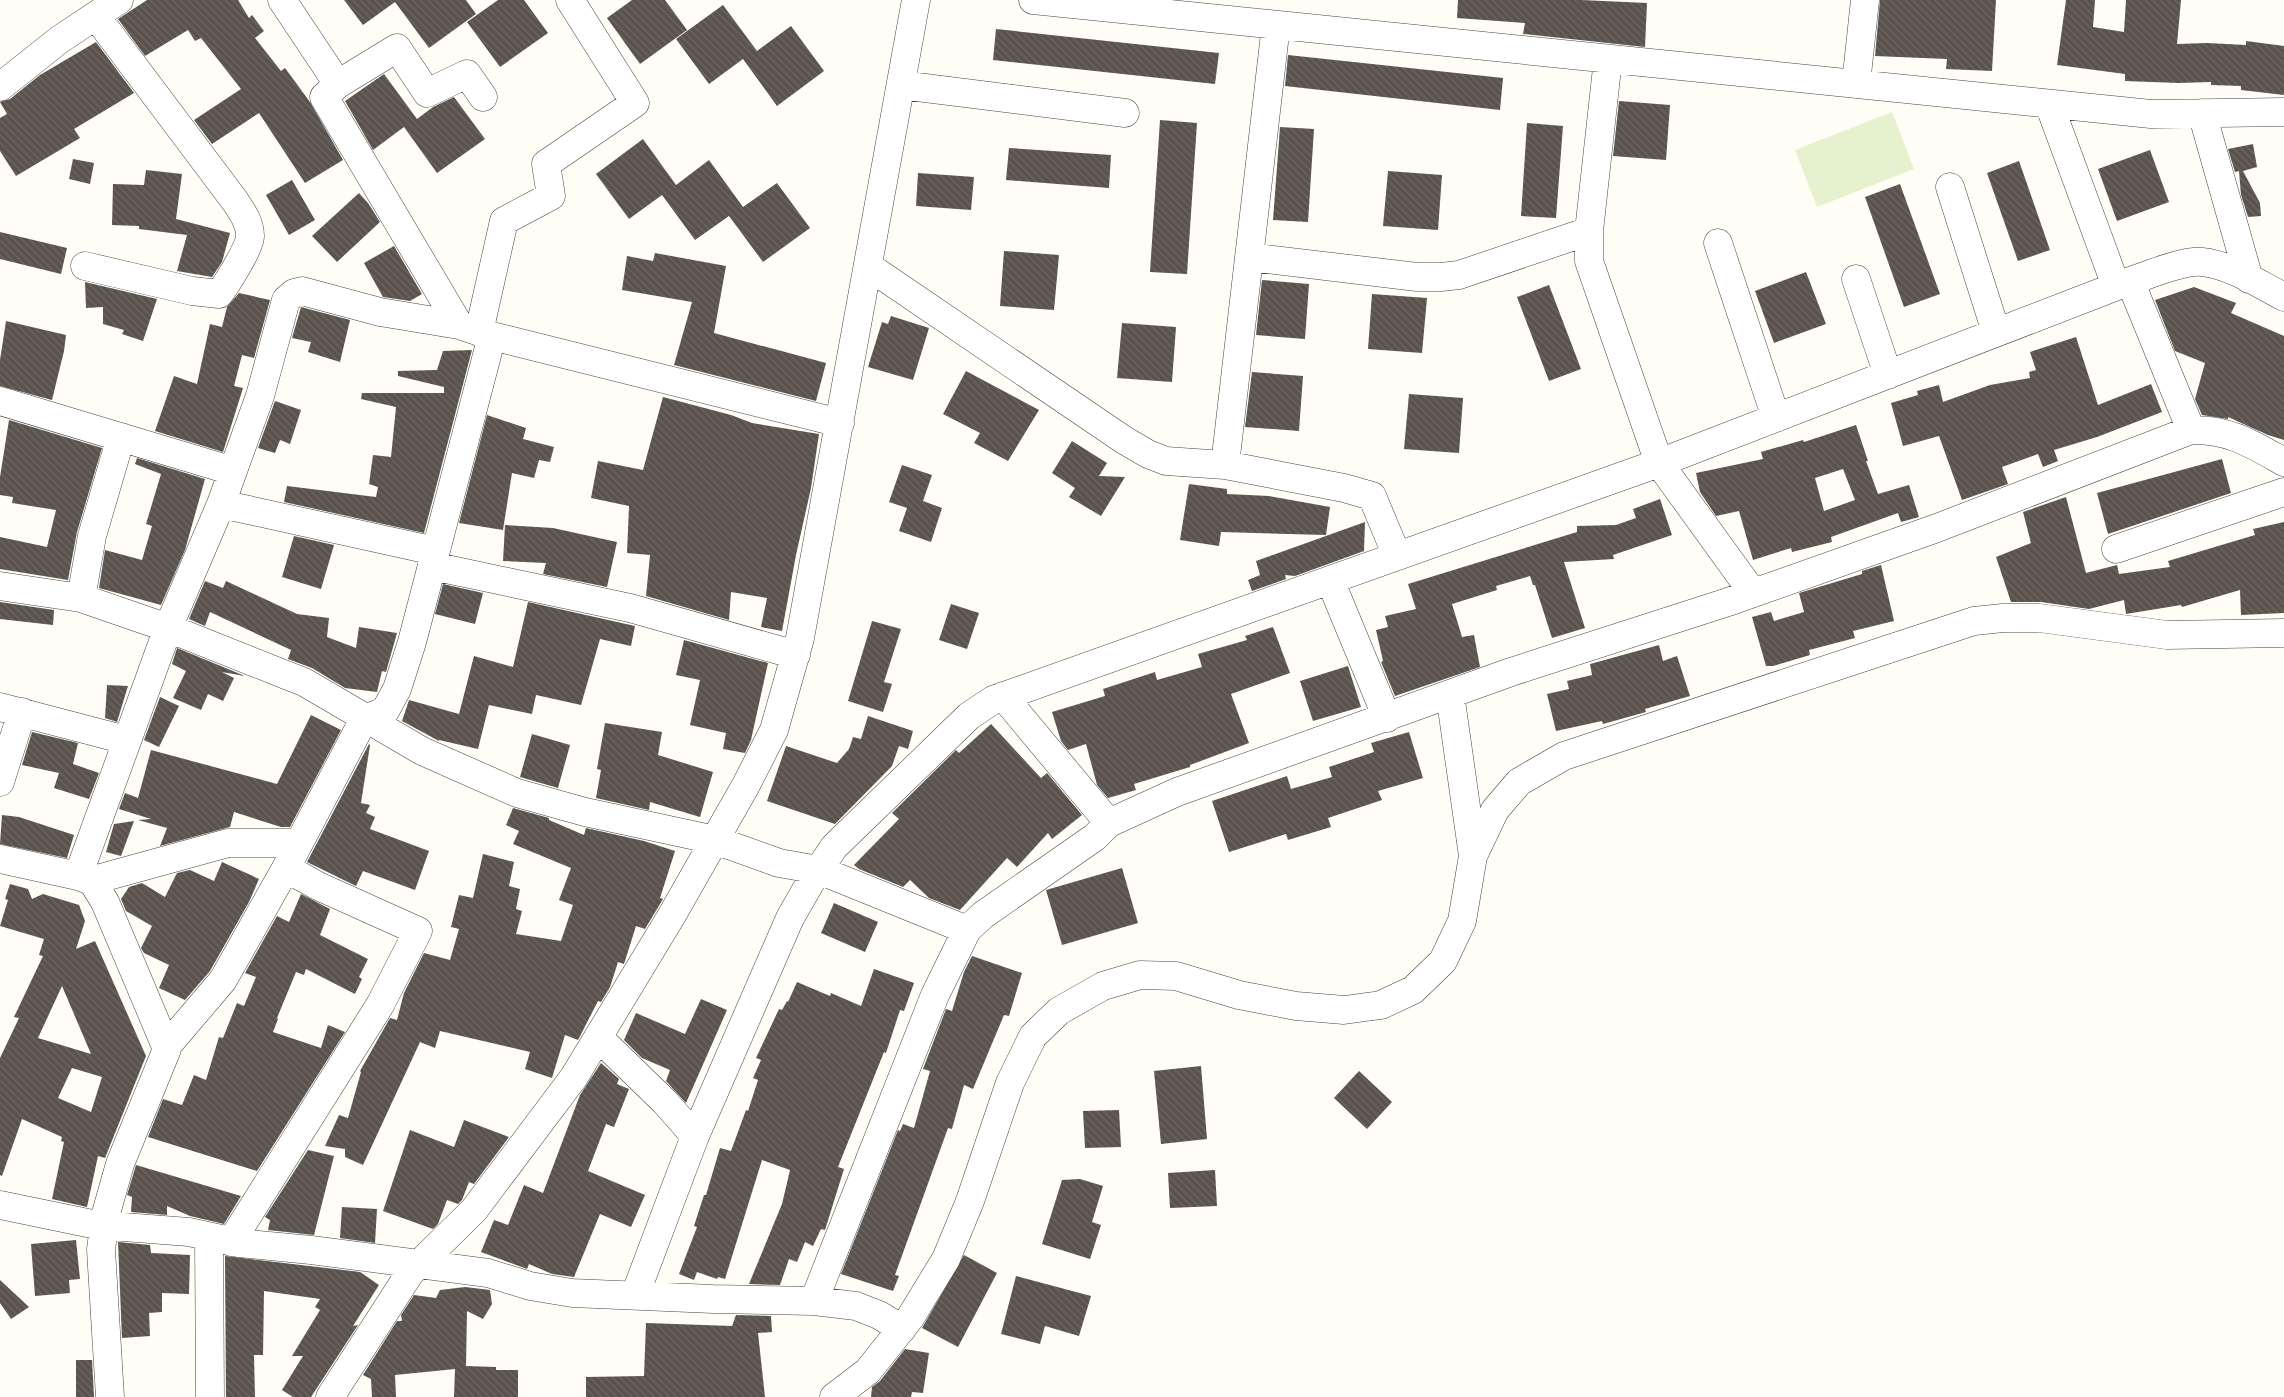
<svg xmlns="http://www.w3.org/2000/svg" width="2284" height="1397" font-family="'IBM Plex Serif',serif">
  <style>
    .pitch { fill: #e6f2cf }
    .building { fill: url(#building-back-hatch); fill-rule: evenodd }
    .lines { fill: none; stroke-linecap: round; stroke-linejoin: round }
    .minor-casing { stroke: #444; stroke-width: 29 }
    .minor { stroke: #fff; stroke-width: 28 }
  </style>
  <defs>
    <pattern id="building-back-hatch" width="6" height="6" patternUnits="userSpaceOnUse" patternTransform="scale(1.25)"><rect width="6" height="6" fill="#5a524d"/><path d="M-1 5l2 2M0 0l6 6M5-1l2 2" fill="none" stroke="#6d6662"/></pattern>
  </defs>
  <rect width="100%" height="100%" fill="#fffdf5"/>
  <path class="pitch" d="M 1892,112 L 1914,169 L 1817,207 L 1795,150 Z"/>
  <path class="building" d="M 147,0 L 238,0 L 249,18 L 252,15 L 264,31 L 255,38 L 281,71 L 285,68 L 310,102 L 343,160 L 305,183 L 259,113 L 212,144 L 194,120 L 241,89 L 201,38 L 195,41 L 188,30 L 145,56 L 118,19 Z
    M 344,0 L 466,0 L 476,14 L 429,48 L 395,2 L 363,25 Z
    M 498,0 L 524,0 L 548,33 L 500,67 L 467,22 Z
    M 632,0 L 665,0 L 687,30 L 640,64 L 607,18 Z
    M 1458,0 L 1581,0 L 1647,3 L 1645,47 L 1523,34 L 1525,23 L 1457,18 Z
    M 1880,0 L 1996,0 L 1992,71 L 1946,69 L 1947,59 L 1875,56 Z
    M 2066,0 L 2095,0 L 2093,27 L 2124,32 L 2126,0 L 2181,0 L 2177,44 L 2207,43 L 2246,45 L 2246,41 L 2284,46 L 2284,95 L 2241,90 L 2241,86 L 2211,85 L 2211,82 L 2178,83 L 2125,81 L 2125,74 L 2057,65 Z
    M 723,5 L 757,51 L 791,26 L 824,71 L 777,106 L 743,59 L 709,84 L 676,39 Z
    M 996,29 L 1219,53 L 1215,84 L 993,60 Z
    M 96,42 L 134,93 L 74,129 L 80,138 L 16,176 L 0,151 L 0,118 L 7,114 L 0,102 L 10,99 L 40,75 Z
    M 1288,55 L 1503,78 L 1500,110 L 1285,86 Z
    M 384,74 L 417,119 L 433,107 L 454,97 L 485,139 L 437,173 L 404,127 L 373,150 L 345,101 Z
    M 1619,101 L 1670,105 L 1666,160 L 1613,156 Z
    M 1160,120 L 1197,123 L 1187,274 L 1150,272 Z
    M 1527,123 L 1563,126 L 1556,218 L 1521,216 Z
    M 1280,127 L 1314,129 L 1308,222 L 1273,220 Z
    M 643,139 L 676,185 L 709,160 L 743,207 L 777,183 L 810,228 L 763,262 L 729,216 L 695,240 L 662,195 L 629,219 L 596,174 Z
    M 2253,144 L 2257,167 L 2243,171 L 2260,203 L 2261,216 L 2248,217 L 2241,195 L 2239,171 L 2235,172 L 2228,149 Z
    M 1009,148 L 1111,155 L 1109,188 L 1006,180 Z
    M 2150,150 L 2169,202 L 2117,221 L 2098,169 Z
    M 73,159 L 94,163 L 90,184 L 69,179 Z
    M 2019,161 L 2050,250 L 2018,261 L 1987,173 Z
    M 146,170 L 182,174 L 176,219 L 230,233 L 222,262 L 212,277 L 177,271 L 187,235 L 139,229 L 139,226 L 112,225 L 113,184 L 144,185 Z
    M 1388,171 L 1442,175 L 1438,230 L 1383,226 Z
    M 918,173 L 974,177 L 971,210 L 916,206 Z
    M 292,180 L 315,220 L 289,235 L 266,195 Z
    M 1900,184 L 1940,294 L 1904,307 L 1865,197 Z
    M 359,193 L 368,203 L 380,222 L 337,262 L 312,236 Z
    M 0,232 L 67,248 L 61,274 L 0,259 Z
    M 394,246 L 422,294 L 410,301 L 383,297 L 364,263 Z
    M 1004,251 L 1059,255 L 1054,310 L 1000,306 Z
    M 655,253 L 726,266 L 714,333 L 826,363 L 816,401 L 674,365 L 692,302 L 622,290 L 627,256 L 653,261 Z
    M 1806,272 L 1826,324 L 1774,343 L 1755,291 Z
    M 1262,280 L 1309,284 L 1305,339 L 1256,335 Z
    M 85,282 L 157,299 L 143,341 L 122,334 L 124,330 L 103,324 L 103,307 L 86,308 Z
    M 1549,285 L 1581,369 L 1549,381 L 1517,297 Z
    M 2194,287 L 2236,303 L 2231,313 L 2284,336 L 2284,440 L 2268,435 L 2228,417 L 2228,419 L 2202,415 L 2195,399 L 2205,363 L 2175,351 L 2155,300 Z
    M 239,293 L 270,300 L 254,358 L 242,355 L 234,386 L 243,388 L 223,452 L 155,431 L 174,376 L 197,384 L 210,324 L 222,327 L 227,307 Z
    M 1372,294 L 1427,298 L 1422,353 L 1368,349 Z
    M 301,307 L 350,320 L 340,362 L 308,352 L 311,342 L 292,338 Z
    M 891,316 L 929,328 L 913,380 L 868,367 L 882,322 L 888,324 Z
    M 6,321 L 66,335 L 64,351 L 52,400 L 0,386 L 0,360 Z
    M 1122,323 L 1176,327 L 1172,382 L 1117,378 Z
    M 2076,337 L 2098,405 L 2151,384 L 2162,412 L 2097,437 L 2054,450 L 2058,461 L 2043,467 L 2038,454 L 2002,467 L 2008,484 L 1962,500 L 1939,436 L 1903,446 L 1891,403 L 1918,395 L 1917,391 L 1939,385 L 1943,402 L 1990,385 L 2030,378 L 2029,372 L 2036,370 L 2030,352 Z
    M 472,350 L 424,533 L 284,502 L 287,486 L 376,497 L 378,487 L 369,484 L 373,455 L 391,457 L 396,407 L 361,399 L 362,393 L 444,393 L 444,387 L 398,376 L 398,371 L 437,370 L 443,351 Z
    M 966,371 L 1039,410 L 1008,461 L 974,443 L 980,433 L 943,414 Z
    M 1252,372 L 1303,376 L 1299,431 L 1245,427 Z
    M 1409,394 L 1463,398 L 1459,453 L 1404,449 Z
    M 663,397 L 731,415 L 752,423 L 819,434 L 811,488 L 796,555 L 782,631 L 761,627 L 767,598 L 731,592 L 729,620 L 646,596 L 650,555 L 627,553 L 629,506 L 591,498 L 598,461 L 643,470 Z
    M 275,401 L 301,410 L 290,444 L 280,440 L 275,453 L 258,448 Z
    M 487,415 L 526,428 L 523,439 L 554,447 L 550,462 L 539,460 L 534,478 L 512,473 L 503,530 L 459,523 Z
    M 9,420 L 102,448 L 77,532 L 68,580 L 0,569 L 0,537 L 47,547 L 56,510 L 12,503 L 13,497 L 0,495 L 0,477 Z
    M 1856,425 L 1868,461 L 1866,461 L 1878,494 L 1909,485 L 1919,517 L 1901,522 L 1898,513 L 1831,537 L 1832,542 L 1792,552 L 1791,548 L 1753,560 L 1739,511 L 1716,516 L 1700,492 L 1696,473 L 1763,459 L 1761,452 L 1803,440 L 1804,442 ZM 1843,469 L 1855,500 L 1824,511 L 1815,478 Z
    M 1072,441 L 1107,463 L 1099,476 L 1125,477 L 1101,516 L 1069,497 L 1075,488 L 1052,473 Z
    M 137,458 L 205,479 L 185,550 L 161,605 L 99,588 L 105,550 L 142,560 L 152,526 L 146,524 L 161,474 L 135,464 Z
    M 2222,459 L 2231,493 L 2108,534 L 2097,493 Z
    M 902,465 L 932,475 L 923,501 L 942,508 L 931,542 L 899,531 L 907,508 L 889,502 Z
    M 1189,484 L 1227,489 L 1227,494 L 1269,496 L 1330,507 L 1326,535 L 1221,532 L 1219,546 L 1180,540 Z
    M 2066,497 L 2086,573 L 2117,565 L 2119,574 L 2170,567 L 2168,561 L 2255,535 L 2253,529 L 2284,522 L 2284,613 L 2241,615 L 2240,590 L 2182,607 L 2181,605 L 2126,614 L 2124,600 L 2089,609 L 2041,602 L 2011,602 L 1996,557 L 2031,543 L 2023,512 Z
    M 1660,499 L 1672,535 L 1613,555 L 1614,559 L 1564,562 L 1585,628 L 1552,638 L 1535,585 L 1533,585 L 1530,576 L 1496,586 L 1497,590 L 1452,604 L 1462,637 L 1474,635 L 1480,667 L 1395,696 L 1381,662 L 1383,661 L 1376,630 L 1388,627 L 1385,616 L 1416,609 L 1408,584 L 1577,532 L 1577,526 L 1616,525 L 1636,518 L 1633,509 Z
    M 1365,522 L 1364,551 L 1295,576 L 1285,575 L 1286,579 L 1252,591 L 1248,580 L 1260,575 L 1256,561 Z
    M 505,525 L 553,528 L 617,542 L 607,587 L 543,574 L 546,563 L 503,561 Z
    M 294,536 L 334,545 L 321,589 L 282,577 Z
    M 1881,565 L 1894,621 L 1853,631 L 1855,638 L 1809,650 L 1810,655 L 1773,666 L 1766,666 L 1752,617 L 1771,612 L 1774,621 L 1804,612 L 1799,593 L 1862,574 L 1862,571 Z
    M 205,581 L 223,588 L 226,581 L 297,614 L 329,618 L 327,637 L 356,648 L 359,627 L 397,633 L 386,672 L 382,671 L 377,692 L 345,688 L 312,668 L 288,659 L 291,650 L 210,612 L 205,626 L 189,619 Z
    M 443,584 L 483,593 L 475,624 L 435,614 Z
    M 0,602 L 54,610 L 53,625 L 0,619 Z
    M 528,602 L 635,626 L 631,646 L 600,639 L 581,705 L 536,695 L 532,714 L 489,705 L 478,749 L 439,740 L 439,741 L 402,721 L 409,700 L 459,714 L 474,656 L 513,667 Z
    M 951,604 L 979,613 L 967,649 L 939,640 Z
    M 872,621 L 901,629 L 884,682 L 892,684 L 883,712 L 848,701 Z
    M 1273,627 L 1290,673 L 1231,694 L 1249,743 L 1190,765 L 1190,767 L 1134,784 L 1136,790 L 1108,798 L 1097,785 L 1086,744 L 1068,750 L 1061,741 L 1052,712 L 1105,696 L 1103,689 L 1155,672 L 1157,680 L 1202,667 L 1198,654 L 1247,640 L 1245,636 Z
    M 684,640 L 768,663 L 751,740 L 745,753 L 723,749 L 726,733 L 690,725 L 700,680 L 676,675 Z
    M 1659,645 L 1663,661 L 1677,656 L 1690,696 L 1645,709 L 1646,712 L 1603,724 L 1602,721 L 1556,731 L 1547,694 L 1569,689 L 1567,681 L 1592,675 L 1590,664 Z
    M 177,648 L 245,676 L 222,672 L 234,678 L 223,701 L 208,694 L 201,710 L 173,698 L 186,671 L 172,664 Z
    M 1348,666 L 1361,707 L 1313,721 L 1300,681 Z
    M 107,685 L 128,686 L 117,722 L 105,718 Z
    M 160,697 L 179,706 L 159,747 L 144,740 Z
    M 311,715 L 341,730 L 290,827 L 281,827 L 234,812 L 230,827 L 160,846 L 167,828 L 138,820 L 151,819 L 119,809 L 125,793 L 138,798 L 151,750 L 277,784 Z
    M 868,716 L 913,731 L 908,749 L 899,746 L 892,766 L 835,824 L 767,801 L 786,746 L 837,763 L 849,749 L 853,737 L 861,739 Z
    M 605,723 L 662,732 L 658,755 L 713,772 L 700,817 L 650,802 L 649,810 L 596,798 L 601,770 L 597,769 Z
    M 991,724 L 1041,778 L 1047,773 L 1082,815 L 1052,839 L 1048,833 L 1017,867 L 1007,858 L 960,910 L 929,898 L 910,880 L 903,887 L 859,869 L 854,865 L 899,819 L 892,813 L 956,750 L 959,753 Z
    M 32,732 L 78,743 L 73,764 L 99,773 L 89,799 L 54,788 L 59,773 L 22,765 Z
    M 1409,732 L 1423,778 L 1378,791 L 1382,800 L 1328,818 L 1331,827 L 1288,840 L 1286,834 L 1229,852 L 1212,801 L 1287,776 L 1291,789 L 1332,777 L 1329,767 L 1374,752 L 1371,743 Z
    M 532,734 L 570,745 L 558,788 L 520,777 Z
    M 369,744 L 370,745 L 361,803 L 370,805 L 366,813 L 375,817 L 370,829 L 429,851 L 415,890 L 363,871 L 356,886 L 307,862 Z
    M 513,808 L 549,818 L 549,820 L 584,835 L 586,828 L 644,841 L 675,851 L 660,898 L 663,899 L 645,929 L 636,926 L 624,964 L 618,962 L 610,987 L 601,1002 L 598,1001 L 578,1040 L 565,1035 L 552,1078 L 525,1069 L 530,1052 L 440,1031 L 435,1048 L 420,1042 L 363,1165 L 345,1157 L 345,1149 L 325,1146 L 339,1115 L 348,1118 L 361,1072 L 360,1071 L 390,1018 L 397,1020 L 404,993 L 424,953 L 450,960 L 459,929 L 451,927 L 459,895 L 473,898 L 483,854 L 514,862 L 509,886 L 520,889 L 516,909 L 522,911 L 516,934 L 561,941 L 573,905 L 559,900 L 571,868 L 513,844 L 519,831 L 506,825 Z
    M 2,815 L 19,817 L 74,835 L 67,858 L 0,844 Z
    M 134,821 L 121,856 L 106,852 L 114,824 Z
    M 222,862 L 259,879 L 249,902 L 210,971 L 185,1000 L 159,988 L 169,965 L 144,953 L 141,948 L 152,926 L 126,911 L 121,899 L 129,887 L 142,883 L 165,897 L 177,873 L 190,870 L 214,881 Z
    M 1122,868 L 1138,923 L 1062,945 L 1046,890 Z
    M 10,884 L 28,889 L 32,899 L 43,894 L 79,905 L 85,921 L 76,949 L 95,941 L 146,1056 L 105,1158 L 98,1156 L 87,1207 L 52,1199 L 64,1142 L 61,1141 L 62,1137 L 22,1119 L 2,1176 L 0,1175 L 0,1058 L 19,1018 L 14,1017 L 43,956 L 39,955 L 44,939 L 0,926 L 8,900 L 5,899 ZM 62,986 L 91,1054 L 38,1038 ZM 72,1068 L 102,1077 L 91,1112 L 58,1098 Z
    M 301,894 L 330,909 L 320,935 L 368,959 L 359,977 L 362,979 L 355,994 L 306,969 L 304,975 L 296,972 L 277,1018 L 278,1019 L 273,1032 L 321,1048 L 328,1025 L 345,1032 L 257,1171 L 148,1137 L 163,1099 L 182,1105 L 194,1075 L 206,1080 L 219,1037 L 223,1038 L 237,1003 L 244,1006 L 256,977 L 245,973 L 277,916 L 289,922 Z
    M 834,903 L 878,922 L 865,952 L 821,933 Z
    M 972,956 L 1022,973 L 1009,1016 L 1004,1015 L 973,1089 L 964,1085 L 952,1129 L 948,1128 L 895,1275 L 899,1276 L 893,1291 L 841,1274 L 898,1130 L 900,1131 L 903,1124 L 914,1128 L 930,1071 L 923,1069 L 946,1009 L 952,1011 L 964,972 Z
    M 874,969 L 914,983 L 904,1011 L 900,1010 L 886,1053 L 884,1052 L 838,1167 L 844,1169 L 825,1230 L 821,1229 L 813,1246 L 805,1242 L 797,1262 L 789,1259 L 780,1285 L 749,1284 L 782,1204 L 790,1170 L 762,1160 L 725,1279 L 718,1277 L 717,1279 L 697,1272 L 694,1280 L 679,1274 L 697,1227 L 694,1226 L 704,1195 L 706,1195 L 720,1148 L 731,1151 L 746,1110 L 748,1111 L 758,1080 L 753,1078 L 761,1060 L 756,1058 L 779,1009 L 782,1010 L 787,1001 L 788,1002 L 797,982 L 830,996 L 831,993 L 861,1006 Z
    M 701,999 L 727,1010 L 686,1103 L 666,1081 L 670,1070 L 642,1058 L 624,1040 L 636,1013 L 685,1034 Z
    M 601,1063 L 619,1079 L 617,1084 L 629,1089 L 614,1127 L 606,1124 L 588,1171 L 645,1195 L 631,1227 L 600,1214 L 574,1277 L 552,1274 L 529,1264 L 527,1269 L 481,1252 L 494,1220 L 508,1225 L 524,1185 L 543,1193 L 580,1095 Z
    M 1201,1066 L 1207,1139 L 1161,1144 L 1154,1071 Z
    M 1359,1071 L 1392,1102 L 1367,1129 L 1334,1098 Z
    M 1119,1110 L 1121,1147 L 1085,1148 L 1083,1111 Z
    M 464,1120 L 509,1137 L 474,1184 L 469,1182 L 462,1200 L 458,1204 L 447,1200 L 438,1224 L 433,1229 L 383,1211 L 410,1130 L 454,1147 Z
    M 308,1150 L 334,1156 L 314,1235 L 268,1230 L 270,1220 L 265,1217 Z
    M 136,1165 L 241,1196 L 224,1224 L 190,1216 L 167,1206 L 167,1215 L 131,1212 L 132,1197 L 127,1195 Z
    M 1215,1170 L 1217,1206 L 1170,1208 L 1168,1173 Z
    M 1080,1179 L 1103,1186 L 1092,1222 L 1101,1225 L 1090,1259 L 1042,1244 L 1062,1180 Z
    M 342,1207 L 377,1209 L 375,1243 L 340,1238 Z
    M 76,1240 L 80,1279 L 69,1280 L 70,1293 L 35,1296 L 31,1244 Z
    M 118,1242 L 150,1245 L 151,1253 L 190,1255 L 189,1294 L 162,1293 L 162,1312 L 149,1313 L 150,1336 L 122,1338 Z
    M 964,1255 L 997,1273 L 958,1347 L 922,1328 Z
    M 225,1256 L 360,1272 L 379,1285 L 353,1326 L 358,1325 L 311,1397 L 293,1397 L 282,1390 L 303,1356 L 292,1356 L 320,1310 L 315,1307 L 320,1299 L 264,1291 L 263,1355 L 254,1355 L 255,1397 L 226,1397 Z
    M 1016,1276 L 1091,1296 L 1079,1336 L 1045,1326 L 1040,1344 L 1001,1334 Z
    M 0,1280 L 29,1307 L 11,1319 L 0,1303 Z
    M 465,1287 L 490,1290 L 492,1304 L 483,1319 L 467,1311 L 466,1366 L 496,1367 L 496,1370 L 518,1370 L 518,1397 L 454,1397 L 455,1369 L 395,1375 L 396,1397 L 372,1397 L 371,1379 L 363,1375 L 397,1321 L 402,1321 L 401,1315 L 414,1295 L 436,1298 L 440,1290 Z
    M 736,1315 L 771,1316 L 772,1332 L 758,1333 L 765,1397 L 586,1397 L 586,1377 L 644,1376 L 646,1323 L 732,1326 Z
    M 905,1349 L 929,1353 L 923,1393 L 912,1392 L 911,1397 L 871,1397 L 872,1387 L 880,1381 Z
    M 76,1360 L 92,1360 L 94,1397 L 76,1397 Z"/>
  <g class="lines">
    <defs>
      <path id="minor" d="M 282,0 L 338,84
        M 1033,0 L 2151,114 L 2284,112
        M 1608,59 L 1589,231 L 1589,261 L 1659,463 L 1753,593
        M 1856,84 L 1865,0
        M 901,85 L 1125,113
        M 0,87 L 59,40 L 119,0
        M 2049,104 L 2116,286
        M 2202,113 L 2249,279
        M 1950,187 L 1996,332
        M 1718,243 L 1776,418
        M 1249,257 L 1417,277 L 1441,277 L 1459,275 L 1589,231
        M 85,266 L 192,291 L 219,294 C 226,285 251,246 250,236 C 250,222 242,212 235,201 L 96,16
        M 868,266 L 1124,440 L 1148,454 L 1166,461 L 1225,465 L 1344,488 L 1372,496 L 1397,556
        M 1856,279 L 1888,375
        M 2130,281 L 2191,430
        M 459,325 L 324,97 L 338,84 L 397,48 L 427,93 L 467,74 L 483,97
        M 479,332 L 504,221 L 551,196 L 546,164 L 635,103 L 570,0
        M 0,401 L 233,471
        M 1225,465 L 1276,25
        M 221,504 L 435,551
        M 2116,549 L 2284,492
        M 432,566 L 630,608 L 796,655
        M 1330,580 L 1387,718
        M 0,586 L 81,598 L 168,628 L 291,677 L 304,682 L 422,751 L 517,793 L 585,812 L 715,840 L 779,863 L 819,870 L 967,930
        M 81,598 L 92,536 L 121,437
        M 1450,694 L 1473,856
        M 1003,696 L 1109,823
        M 0,707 L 126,740
        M 0,782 L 22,712
        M 0,859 L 78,876 L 92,881 L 105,902 L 167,1049 L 120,1164 L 105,1217 L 101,1250 L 110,1397
        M 78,876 L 168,628 L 221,504 L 260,396 L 286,300 L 294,293 L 302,291 L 380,312 L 459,325 L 492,336 L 840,423
        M 90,881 L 228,843 L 299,843
        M 598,1037 L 664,1101 L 695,1136
        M 166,1047 L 223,980 L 286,868 L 364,719 L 385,711 L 397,689 L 412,642 L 492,336
        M 0,1205 L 97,1225 L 189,1232 L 239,1243 L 311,1250 L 488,1273 L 530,1286 L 572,1293 L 713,1299 L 814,1301 L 856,1306 L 879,1315 L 902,1329
        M 209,1237 L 210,1397
        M 231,1242 L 380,1005 L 418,931 L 318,886 L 286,868
        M 635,1295 L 695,1136 L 790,918 L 810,883 L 834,847 L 969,716 L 993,700 L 1659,463 L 2130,281 C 2149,275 2183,260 2202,262 C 2231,265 2259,284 2284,297
        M 814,1301 L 935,995 L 967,930 L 983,915 L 1095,837 L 1109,823 L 1177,792 L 1511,672 L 1728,602 L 1937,528 L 2191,430 C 2229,429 2252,444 2284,462
        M 330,1397 L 410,1273 L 474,1210 L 574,1077 L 672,915 L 746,785 L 774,730 L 800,638 L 916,0
        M 834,1397 L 868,1371 L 910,1318 L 946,1259 L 970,1201 L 1010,1083 L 1033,1036 L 1059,1011 L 1103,986 L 1140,975 L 1176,976 L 1239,995 L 1296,1006 L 1344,1010 L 1381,1005 L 1413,990 L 1443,961 L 1462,921 L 1473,856 L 1495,810 L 1519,782 L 1564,756 L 1974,621 L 2003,618 L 2039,618 L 2167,635 L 2284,633"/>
    </defs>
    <use href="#minor" class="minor-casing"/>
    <use href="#minor" class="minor"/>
  </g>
</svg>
